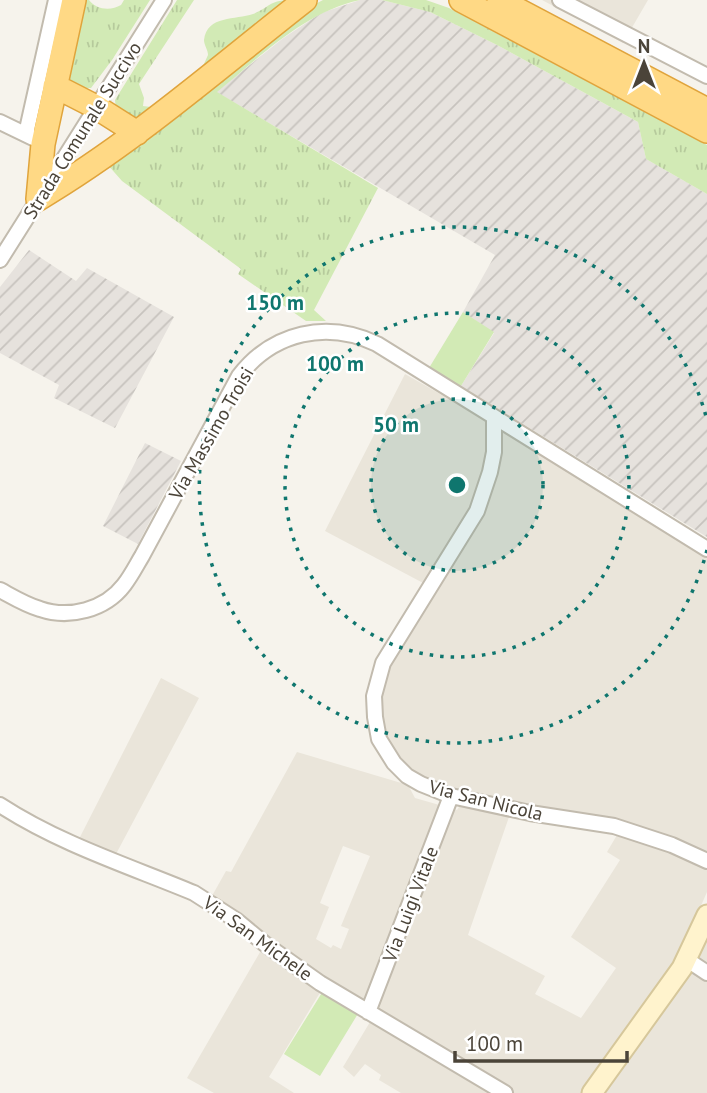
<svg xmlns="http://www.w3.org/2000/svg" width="707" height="1093" font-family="'PT Sans',sans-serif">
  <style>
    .residential { fill: #eae5da; fill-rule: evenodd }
    .industrial { fill: url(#industrial-furrows) }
    .grass { fill: url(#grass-tufts) }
    .pitch { fill: #d2eab5 }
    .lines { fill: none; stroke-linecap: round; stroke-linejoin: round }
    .minor-casing { stroke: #c2bbae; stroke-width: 18 }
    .secondary-casing { stroke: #d6c79b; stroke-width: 23 }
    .trunk-casing { stroke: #e0a43c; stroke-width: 26 }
    .minor { stroke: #fff; stroke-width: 14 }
    .secondary { stroke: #fff3cd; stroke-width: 19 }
    .trunk { stroke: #ffd985; stroke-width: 23 }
    .ring { fill: none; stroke: #0f766e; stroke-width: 3.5; stroke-dasharray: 3.5 7 }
    .labels { text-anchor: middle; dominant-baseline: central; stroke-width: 5; stroke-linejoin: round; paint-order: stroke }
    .street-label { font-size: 19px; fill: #4b4439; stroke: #fff }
    .centre { fill: #0f766e; stroke: #fff; stroke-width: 3.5 }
    .ring-label { font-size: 21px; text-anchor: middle; font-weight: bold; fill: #0f766e; stroke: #fff; stroke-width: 5; stroke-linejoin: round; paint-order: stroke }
  </style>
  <defs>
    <pattern id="industrial-furrows" width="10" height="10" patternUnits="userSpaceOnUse" patternTransform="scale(1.75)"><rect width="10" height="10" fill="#e6e2dd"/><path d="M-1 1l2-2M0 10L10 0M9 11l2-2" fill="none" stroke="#c7c3be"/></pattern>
    <pattern id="grass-tufts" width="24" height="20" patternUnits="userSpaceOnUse" patternTransform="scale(1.75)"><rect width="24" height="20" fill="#d2eab5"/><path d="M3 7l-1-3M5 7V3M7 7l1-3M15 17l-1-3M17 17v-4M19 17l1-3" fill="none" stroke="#b6ca9c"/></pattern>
  </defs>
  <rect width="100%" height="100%" fill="#f6f3ec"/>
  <path class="residential" d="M 542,0 L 648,0 L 623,43 Z
    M 405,374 L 472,412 L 707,557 L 707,856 L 428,784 L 398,773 L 368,700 L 375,666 L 383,646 L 425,584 L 325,531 Z
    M 161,678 L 199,698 L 116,854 L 79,839 Z
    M 297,752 L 408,785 L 415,798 L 457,810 L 461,804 L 509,817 L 468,935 L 545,976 L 535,994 L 581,1018 L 616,968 L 571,937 L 620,860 L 607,852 L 617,835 L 662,846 L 707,870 L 707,892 L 675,965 L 588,1093 L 401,1093 L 379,1080 L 381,1075 L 365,1064 L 354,1077 L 343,1067 L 376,1012 L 327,981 L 269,1077 L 294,1093 L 214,1093 L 187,1078 L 263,947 L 208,903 L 226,871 L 231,872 ZM 343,846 L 370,856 L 341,926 L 349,929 L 341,949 L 333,945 L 331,948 L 316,939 L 329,907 L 320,903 Z
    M 707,932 L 707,1093 L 600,1093 Z"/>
  <path class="industrial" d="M 360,0 L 382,0 L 430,12 L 497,45 L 638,122 L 646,159 L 707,194 L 707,537 L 461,386 L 494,333 L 463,312 L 495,255 L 216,92 L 282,39 L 321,13 Z
    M 29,250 L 76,281 L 87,268 L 174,317 L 115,428 L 54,398 L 59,385 L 0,353 L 0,287 Z
    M 145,443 L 181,461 L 138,544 L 103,526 Z"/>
  <path class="grass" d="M 81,0 L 89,0 C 96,10 111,11 121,5 L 124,0 L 150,0 L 112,60 L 91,88 C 80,88 75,87 68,78 Z
    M 177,0 L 194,0 L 139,84 L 144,98 L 143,106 L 151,107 L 203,66 L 208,55 C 208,50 204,45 204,40 C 207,15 236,20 253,14 C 272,6 269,0 293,0 L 135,122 L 116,110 L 115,100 Z
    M 323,0 L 360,0 C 304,12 260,57 217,92 L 378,188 L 314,310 L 326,321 L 306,321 L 238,274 L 241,269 L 122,181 L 107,164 L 302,11 Z
    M 382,0 L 426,0 L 449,8 L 707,145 L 707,194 L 646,159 L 638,122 L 497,45 L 430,12 Z"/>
  <path class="pitch" d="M 463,312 L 494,332 L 461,386 L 429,368 Z
    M 323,991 L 359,1012 L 320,1076 L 284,1054 Z"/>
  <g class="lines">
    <defs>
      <path id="minor" d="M 560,0 L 707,76
        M 0,122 L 33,138
        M 26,134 L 56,0
        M 0,260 L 164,0
        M 494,417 L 494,452 L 490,472 L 477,511 L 383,663 L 374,696 L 375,717 L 379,739 L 394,763 L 407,776 L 421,784 L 451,796 L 530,813 L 614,826 L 672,845 L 707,861
        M 0,590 C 13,597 26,605 40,609 C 69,619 105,610 124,585 C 131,576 136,566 142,556 L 239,376 C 273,332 327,320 377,344 L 707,549
        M 0,805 C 60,844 129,866 194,893 L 236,920 L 265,944 L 320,983 L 505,1093
        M 686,959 L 707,973
        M 368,1012 L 451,796"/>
      <path id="secondary" d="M 592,1093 L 682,968 L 707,915"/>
      <path id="trunk" d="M 461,0 L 707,131
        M 499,0 L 707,110
        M 55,86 L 96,107 L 137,133
        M 38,199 C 134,142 218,68 305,0
        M 38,199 L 43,144 L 74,0"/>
    </defs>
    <use href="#minor" class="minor-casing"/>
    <use href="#secondary" class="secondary-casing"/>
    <use href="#trunk" class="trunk-casing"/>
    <use href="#minor" class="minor"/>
    <use href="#secondary" class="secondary"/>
    <use href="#trunk" class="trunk"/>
  </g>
  <circle cx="457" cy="485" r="86" fill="#0f766e" fill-opacity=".12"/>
  <g class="ring">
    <circle cx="457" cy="485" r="86"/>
    <circle cx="457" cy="485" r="172"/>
    <path d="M707 550A258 258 0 1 1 707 420"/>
  </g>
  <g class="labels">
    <g class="street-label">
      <text transform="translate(82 130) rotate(-58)">Strada Comunale Succivo</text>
      <text transform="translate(211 433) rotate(-60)">Via Massimo Troisi</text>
      <text transform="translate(486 800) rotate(14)">Via San Nicola</text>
      <text transform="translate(410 904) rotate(-69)">Via Luigi Vitale</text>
      <text transform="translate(258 938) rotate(36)">Via San Michele</text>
    </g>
  </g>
  <circle cx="457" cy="485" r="10" class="centre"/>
  <g class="ring-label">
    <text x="275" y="310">150 m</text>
    <text x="335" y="371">100 m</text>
    <text x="396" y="432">50 m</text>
  </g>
  <g transform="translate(644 63)" stroke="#ffffff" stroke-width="5" paint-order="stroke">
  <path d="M0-5L12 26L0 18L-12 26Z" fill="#4b4439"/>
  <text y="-10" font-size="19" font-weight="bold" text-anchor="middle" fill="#4b4439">N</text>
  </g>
  <path d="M455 1051v10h172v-10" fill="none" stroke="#4b4439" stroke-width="3.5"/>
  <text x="466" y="1051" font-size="21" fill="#4b4439" stroke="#ffffff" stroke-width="5" paint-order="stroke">100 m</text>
</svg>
